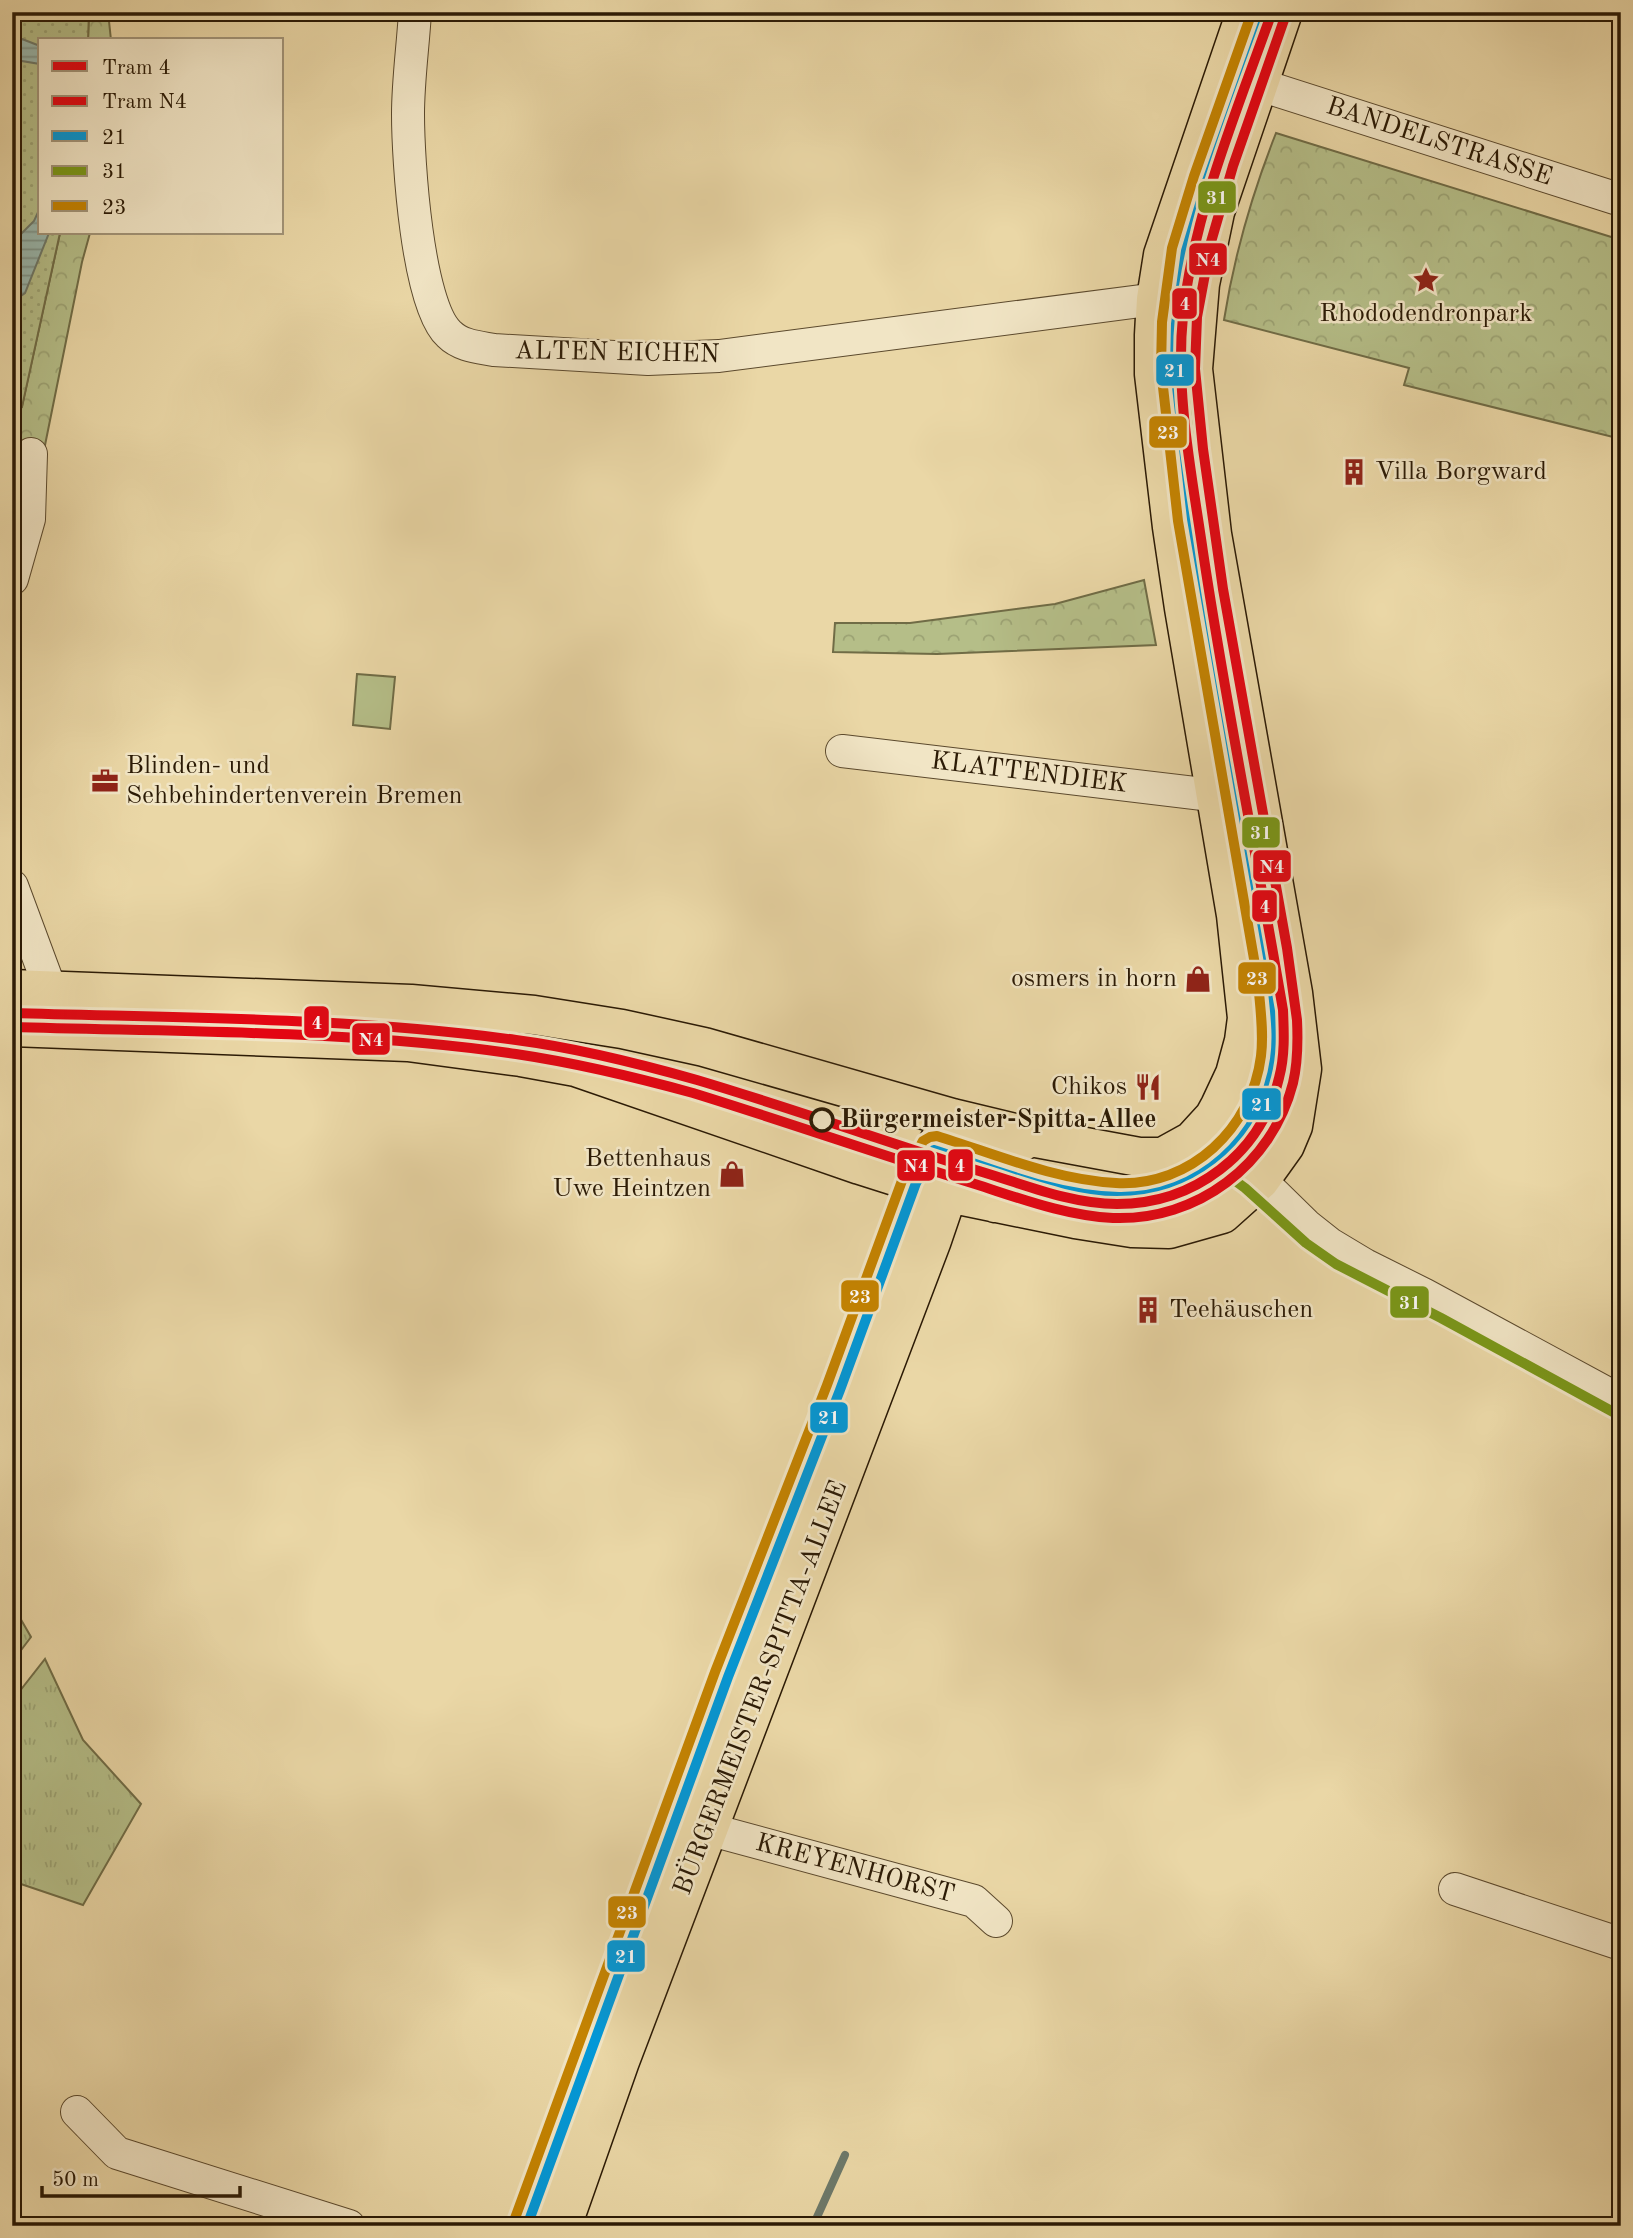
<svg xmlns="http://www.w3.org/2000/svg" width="1633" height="2238" font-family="'Old Standard TT',serif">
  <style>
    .grass { fill: url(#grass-tufts); stroke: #706c46; stroke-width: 2 }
    .park { fill: url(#park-crowns); stroke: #706c46; stroke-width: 2 }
    .garden { fill: url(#garden-dots); stroke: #706c46; stroke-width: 2 }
    .pitch { fill: #b5be88; stroke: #706c46; stroke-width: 2 }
    .water { fill: url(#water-rules); stroke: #6d796a; stroke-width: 2 }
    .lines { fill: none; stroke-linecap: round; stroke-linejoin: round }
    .stream { stroke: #6d796a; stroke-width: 8 }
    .minor-casing { stroke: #5b492d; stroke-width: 34 }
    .major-casing { stroke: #2b1a05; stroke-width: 41 }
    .minor { stroke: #f1e5c5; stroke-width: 32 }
    .major { stroke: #ead7a6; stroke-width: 38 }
    .bus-1-casing { stroke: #f1e5c5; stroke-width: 16 }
    .bus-2-casing { stroke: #f1e5c5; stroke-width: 16 }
    .bus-3-casing { stroke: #f1e5c5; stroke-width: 16 }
    .bus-1 { stroke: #0298d8; stroke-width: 10 }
    .bus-2 { stroke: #7a9718; stroke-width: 10 }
    .bus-3 { stroke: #c48301; stroke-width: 10 }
    .tram-1-casing { stroke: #f1e5c5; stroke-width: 16 }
    .tram-2-casing { stroke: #f1e5c5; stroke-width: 16 }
    .tram-1 { stroke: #e30613; stroke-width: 10 }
    .tram-2 { stroke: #e30613; stroke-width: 10 }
    .stop-dot { fill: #f1e5c5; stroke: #2b1a05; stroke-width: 3.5 }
    .labels { text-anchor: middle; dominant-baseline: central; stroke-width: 5; stroke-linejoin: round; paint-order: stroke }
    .street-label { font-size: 26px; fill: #2b1a05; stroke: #f1e5c5 }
    .poi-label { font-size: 26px; fill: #2b1a05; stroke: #f1e5c5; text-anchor: start }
    .stop-label { font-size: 26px; font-weight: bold; fill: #2b1a05; stroke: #f1e5c5; text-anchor: start }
    .line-badge { stroke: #f1e5c5; stroke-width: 2.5 }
    .badge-label { font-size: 19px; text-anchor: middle; font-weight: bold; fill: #fff }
  </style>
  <defs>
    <pattern id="grass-tufts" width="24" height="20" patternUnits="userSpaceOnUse" patternTransform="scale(1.75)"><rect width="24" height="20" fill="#b5be88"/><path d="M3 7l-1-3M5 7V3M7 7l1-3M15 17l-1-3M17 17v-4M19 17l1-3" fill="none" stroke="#9ca374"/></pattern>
    <pattern id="park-crowns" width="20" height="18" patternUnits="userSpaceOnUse" patternTransform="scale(1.75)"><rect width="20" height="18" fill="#b5be88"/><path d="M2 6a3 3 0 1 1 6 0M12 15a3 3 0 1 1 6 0" fill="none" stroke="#9ca374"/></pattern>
    <pattern id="garden-dots" width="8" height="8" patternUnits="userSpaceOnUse" patternTransform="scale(1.75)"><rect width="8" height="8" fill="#b5be88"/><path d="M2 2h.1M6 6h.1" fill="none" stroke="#9ca374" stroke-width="1.8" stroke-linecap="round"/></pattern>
    <pattern id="water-rules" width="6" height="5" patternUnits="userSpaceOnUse" patternTransform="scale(1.75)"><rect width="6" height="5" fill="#99b8ae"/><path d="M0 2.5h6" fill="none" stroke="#7d958c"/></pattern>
  </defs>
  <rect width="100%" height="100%" fill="#ead7a6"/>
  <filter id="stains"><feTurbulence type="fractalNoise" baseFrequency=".00286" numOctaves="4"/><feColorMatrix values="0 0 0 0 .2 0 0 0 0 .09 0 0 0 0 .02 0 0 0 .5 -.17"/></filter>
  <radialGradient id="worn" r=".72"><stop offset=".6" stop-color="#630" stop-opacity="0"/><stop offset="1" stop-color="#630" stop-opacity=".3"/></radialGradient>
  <path class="grass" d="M 12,1604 L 31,1637 L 12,1662 Z
    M 45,1659 L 83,1740 L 141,1804 L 83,1905 L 12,1881 L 12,1701 Z"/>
  <path class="park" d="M 89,12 L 108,12 L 111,40 L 88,40 Z
    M 1276,133 L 1621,240 L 1621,439 L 1404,385 L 1409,368 L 1224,320 C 1234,256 1252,194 1276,133 Z
    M 60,233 L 90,233 L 82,262 L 43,455 L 14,459 L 12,404 L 22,406 Z
    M 1144,580 L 1156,645 L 937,654 L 833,652 L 835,623 L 910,623 L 1055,604 Z"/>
  <path class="garden" d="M 12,12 L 89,12 L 88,40 L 40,40 L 40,233 L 60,233 L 22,407 L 12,404 Z"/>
  <path class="pitch" d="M 357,674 L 395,677 L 390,729 L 353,725 Z"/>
  <path class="water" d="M 22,39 L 40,46 L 40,64 L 16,60 L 12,45 Z
    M 40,208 L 40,233 L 49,233 L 25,293 L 12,302 L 12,243 L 34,221 Z"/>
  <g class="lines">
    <path class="stream" d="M 813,2226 L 845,2155"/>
    <defs>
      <path id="minor" d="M 415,12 C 413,46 408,81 408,114 C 408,159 417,305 449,334 C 461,346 478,347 494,350 L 648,359 L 719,356 L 1156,299
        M 1257,84 L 1621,200
        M 12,579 L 29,519 L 31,454
        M 842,751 L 1203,794 L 1216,793
        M 12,886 L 51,991
        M 1260,1180 L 1306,1225 L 1330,1244 L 1365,1265 L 1425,1295 L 1621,1401
        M 708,1829 L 974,1901 L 996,1921
        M 1455,1889 L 1621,1944
        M 77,2112 L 117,2153 L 349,2226"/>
      <path id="major" d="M 12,989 L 411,1004 L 534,1015 L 622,1029 L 704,1047 L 952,1118 L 1031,1137 L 1139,1157 L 1163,1157 L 1192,1141 L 1214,1117 L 1220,1106 L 1235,1074 L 1244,1041 L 1247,1018 L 1236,915 L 1184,608 L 1172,527 L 1154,374 L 1154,335 L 1156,299 L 1163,255 L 1246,12
        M 12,1027 L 408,1042 L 521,1057 L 576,1067 L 860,1165 L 948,1193 L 1075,1219 L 1132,1228 L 1169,1229 L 1222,1214 L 1260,1180 L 1285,1145 L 1293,1126 L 1302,1069 L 1293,993 L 1212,534 L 1193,369 L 1200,284 L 1215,212 L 1283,12
        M 1192,1141 C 1216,1150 1240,1162 1260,1180
        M 995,1203 C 981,1157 992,1157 1031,1137
        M 527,2226 L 728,1677 L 840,1390 L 916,1183 L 952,1118
        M 562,2226 L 620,2061 L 932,1240 L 948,1193 L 950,1169"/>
    </defs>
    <use href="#minor" class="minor-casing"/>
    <use href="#major" class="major-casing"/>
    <use href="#minor" class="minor"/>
    <use href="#major" class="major"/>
    <defs>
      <path id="bus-1" d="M 934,1150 C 993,1169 1056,1196 1119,1197 C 1199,1198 1264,1138 1275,1059 C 1279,1033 1274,1006 1272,980 L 1192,519 L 1175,369 L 1176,324 L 1186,251 L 1207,181 L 1267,12
        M 527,2226 L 728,1677 L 840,1390 L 916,1183 L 934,1150"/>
      <path id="bus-2" d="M 1238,1166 C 1289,1105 1293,1054 1286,978 L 1199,474 L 1189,362 L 1191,313 L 1196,275 L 1207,225 L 1280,17
        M 1219,1169 L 1245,1188 L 1306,1243 L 1336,1264 L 1441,1318 L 1615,1413"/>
      <path id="bus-3" d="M 514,2221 L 715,1672 L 827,1385 L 903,1178 L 923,1141 L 930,1137 L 937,1136 C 995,1154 1055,1180 1116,1183 C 1191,1187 1252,1128 1261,1056 C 1264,1032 1260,1006 1258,982 L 1178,521 L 1161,369 L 1162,322 L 1172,248 L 1194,176 L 1252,12"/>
    </defs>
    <use href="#bus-1" class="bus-1-casing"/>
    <use href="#bus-2" class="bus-2-casing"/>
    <use href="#bus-3" class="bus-3-casing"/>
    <use href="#bus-1" class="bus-1"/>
    <use href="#bus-2" class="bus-2"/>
    <use href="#bus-3" class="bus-3"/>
    <defs>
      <path id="tram-1" d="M 12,1013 C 180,1018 349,1017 516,1040 C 577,1048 637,1063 697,1080 C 791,1108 884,1141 979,1171 C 1023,1184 1070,1204 1117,1204 C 1194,1204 1261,1154 1279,1078 C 1285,1056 1284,1033 1283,1010 C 1257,857 1226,705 1203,552 C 1192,475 1175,394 1183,316 C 1194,211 1237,111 1272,12"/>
      <path id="tram-2" d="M 12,1027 C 178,1032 353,1030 516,1054 C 576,1063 635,1077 693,1093 C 787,1122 881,1155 975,1184 C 1019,1198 1066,1216 1113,1218 C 1197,1221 1272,1165 1293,1083 C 1298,1062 1298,1041 1297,1020 L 1287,948 L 1223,589 L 1203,449 L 1195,369 L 1197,317 L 1211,242 L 1233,166 L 1285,17"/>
    </defs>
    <use href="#tram-1" class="tram-1-casing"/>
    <use href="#tram-2" class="tram-2-casing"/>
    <use href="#tram-1" class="tram-1"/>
    <use href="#tram-2" class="tram-2"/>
  </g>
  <defs>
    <symbol id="sight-bare" viewBox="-9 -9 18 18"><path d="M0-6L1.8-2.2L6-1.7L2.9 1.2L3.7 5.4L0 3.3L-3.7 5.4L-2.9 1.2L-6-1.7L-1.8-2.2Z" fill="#8f2418" stroke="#f1e5c5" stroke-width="2.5" paint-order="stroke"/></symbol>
    <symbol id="building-bare" viewBox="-9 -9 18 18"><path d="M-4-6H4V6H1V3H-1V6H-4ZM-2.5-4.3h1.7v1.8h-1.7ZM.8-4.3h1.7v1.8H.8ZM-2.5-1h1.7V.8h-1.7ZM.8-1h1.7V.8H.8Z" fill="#8f2418" stroke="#f1e5c5" stroke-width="2.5" paint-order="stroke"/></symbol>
    <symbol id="office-bare" viewBox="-9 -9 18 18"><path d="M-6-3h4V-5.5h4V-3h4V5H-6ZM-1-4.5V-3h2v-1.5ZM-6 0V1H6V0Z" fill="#8f2418" stroke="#f1e5c5" stroke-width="2.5" paint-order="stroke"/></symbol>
    <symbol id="shop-bare" viewBox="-9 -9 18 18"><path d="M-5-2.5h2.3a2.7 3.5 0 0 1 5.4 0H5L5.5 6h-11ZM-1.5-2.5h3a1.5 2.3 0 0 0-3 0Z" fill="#8f2418" stroke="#f1e5c5" stroke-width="2.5" paint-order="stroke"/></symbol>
    <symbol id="restaurant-bare" viewBox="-9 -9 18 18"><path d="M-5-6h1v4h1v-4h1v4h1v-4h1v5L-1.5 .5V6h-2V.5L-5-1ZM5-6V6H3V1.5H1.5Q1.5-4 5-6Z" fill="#8f2418" stroke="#f1e5c5" stroke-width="2.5" paint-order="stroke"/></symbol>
  </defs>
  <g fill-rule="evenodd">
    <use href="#sight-bare" x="1407" y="261" width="38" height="38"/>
    <use href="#building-bare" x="1335" y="453" width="38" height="38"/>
    <use href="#office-bare" x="86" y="762" width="38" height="38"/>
    <use href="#shop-bare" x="1179" y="960" width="38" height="38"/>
    <use href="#restaurant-bare" x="1129" y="1068" width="38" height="38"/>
    <use href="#shop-bare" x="713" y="1155" width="38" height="38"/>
    <use href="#building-bare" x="1129" y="1291" width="38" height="38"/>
  </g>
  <circle class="stop-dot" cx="822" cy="1120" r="11"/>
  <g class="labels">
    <g class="street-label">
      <text transform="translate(1439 142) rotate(18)">BANDELSTRASSE</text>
      <text transform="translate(617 353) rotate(1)">ALTEN EICHEN</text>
      <text transform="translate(1029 773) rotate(7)">KLATTENDIEK</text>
      <text transform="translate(761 1688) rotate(-69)">BÜRGERMEISTER-SPITTA-ALLEE</text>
      <text transform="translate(855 1869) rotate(15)">KREYENHORST</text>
    </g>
    <g class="poi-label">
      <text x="1426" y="314" text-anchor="middle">Rhododendronpark</text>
      <text x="1375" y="472">Villa Borgward</text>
      <text x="126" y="766">Blinden- und<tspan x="126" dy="30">Sehbehindertenverein Bremen</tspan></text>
      <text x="1177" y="979" text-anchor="end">osmers in horn</text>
      <text x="1127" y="1087" text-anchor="end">Chikos</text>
      <text x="711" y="1159" text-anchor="end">Bettenhaus<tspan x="711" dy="30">Uwe Heintzen</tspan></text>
      <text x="1169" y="1310">Teehäuschen</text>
    </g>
    <g class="stop-label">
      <text x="840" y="1120">Bürgermeister-Spitta-Allee</text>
    </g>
  </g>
  <g class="line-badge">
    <rect x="1197" y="180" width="40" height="34" rx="7" fill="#7a9718"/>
    <rect x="1188" y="242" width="40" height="34" rx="7" fill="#e30613"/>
    <rect x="1171" y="287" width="27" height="33" rx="7" fill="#e30613"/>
    <rect x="1155" y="353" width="40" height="34" rx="7" fill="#0298d8"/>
    <rect x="1148" y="415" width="40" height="34" rx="7" fill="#c48301"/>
    <rect x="1241" y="816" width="40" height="33" rx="7" fill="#7a9718"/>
    <rect x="1252" y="849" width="40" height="34" rx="7" fill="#e30613"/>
    <rect x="1251" y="889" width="27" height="34" rx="7" fill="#e30613"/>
    <rect x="1237" y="961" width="40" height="34" rx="7" fill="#c48301"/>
    <rect x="303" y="1005" width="27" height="34" rx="7" fill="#e30613"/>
    <rect x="351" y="1022" width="40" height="34" rx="7" fill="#e30613"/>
    <rect x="1241" y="1087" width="41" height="34" rx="7" fill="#0298d8"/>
    <rect x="947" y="1148" width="27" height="34" rx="7" fill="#e30613"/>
    <rect x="896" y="1149" width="40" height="33" rx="7" fill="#e30613"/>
    <rect x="840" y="1279" width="40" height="34" rx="7" fill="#c48301"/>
    <rect x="1389" y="1285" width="41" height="34" rx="7" fill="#7a9718"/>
    <rect x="809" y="1401" width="40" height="33" rx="7" fill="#0298d8"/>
    <rect x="607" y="1895" width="40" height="34" rx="7" fill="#c48301"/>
    <rect x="606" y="1939" width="40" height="34" rx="7" fill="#0298d8"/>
  </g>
  <g class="badge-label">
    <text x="1217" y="204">31</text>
    <text x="1208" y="266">N4</text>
    <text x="1185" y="310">4</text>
    <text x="1175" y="377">21</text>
    <text x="1168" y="439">23</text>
    <text x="1261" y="839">31</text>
    <text x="1272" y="873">N4</text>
    <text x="1265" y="913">4</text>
    <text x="1257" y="985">23</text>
    <text x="317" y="1029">4</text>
    <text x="371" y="1046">N4</text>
    <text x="1262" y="1111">21</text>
    <text x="960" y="1172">4</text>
    <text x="916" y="1172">N4</text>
    <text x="860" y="1303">23</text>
    <text x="1410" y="1309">31</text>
    <text x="829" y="1424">21</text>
    <text x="627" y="1919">23</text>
    <text x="626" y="1963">21</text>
  </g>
  <rect width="1633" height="2238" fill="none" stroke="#ead7a6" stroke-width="42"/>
  <rect x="14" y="14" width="1605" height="2210" fill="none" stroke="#2b1a05" stroke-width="3.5"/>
  <rect x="21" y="21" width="1591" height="2196" fill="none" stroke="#2b1a05" stroke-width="2"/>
  <rect x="38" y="38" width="245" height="196" fill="#f1e5c5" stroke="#a29478" stroke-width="2"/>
  <rect x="52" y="61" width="35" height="10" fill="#e30613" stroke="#a29478" stroke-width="2"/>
  <text x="102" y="74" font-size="21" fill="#2b1a05">Tram 4</text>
  <rect x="52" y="96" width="35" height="10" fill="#e30613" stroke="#a29478" stroke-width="2"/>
  <text x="102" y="108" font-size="21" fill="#2b1a05">Tram N4</text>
  <rect x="52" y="131" width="35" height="10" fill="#0298d8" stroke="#a29478" stroke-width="2"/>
  <text x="102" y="144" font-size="21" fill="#2b1a05">21</text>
  <rect x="52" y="166" width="35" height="10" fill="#7a9718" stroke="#a29478" stroke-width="2"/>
  <text x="102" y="178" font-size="21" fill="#2b1a05">31</text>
  <rect x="52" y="201" width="35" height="10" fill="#c48301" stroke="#a29478" stroke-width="2"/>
  <text x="102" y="214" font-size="21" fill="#2b1a05">23</text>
  <path d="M42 2186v10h198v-10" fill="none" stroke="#2b1a05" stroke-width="3.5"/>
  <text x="52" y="2186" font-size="21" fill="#2b1a05" stroke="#f1e5c5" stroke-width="5" paint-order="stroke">50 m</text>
  <rect width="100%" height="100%" filter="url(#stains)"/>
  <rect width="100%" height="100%" fill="url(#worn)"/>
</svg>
